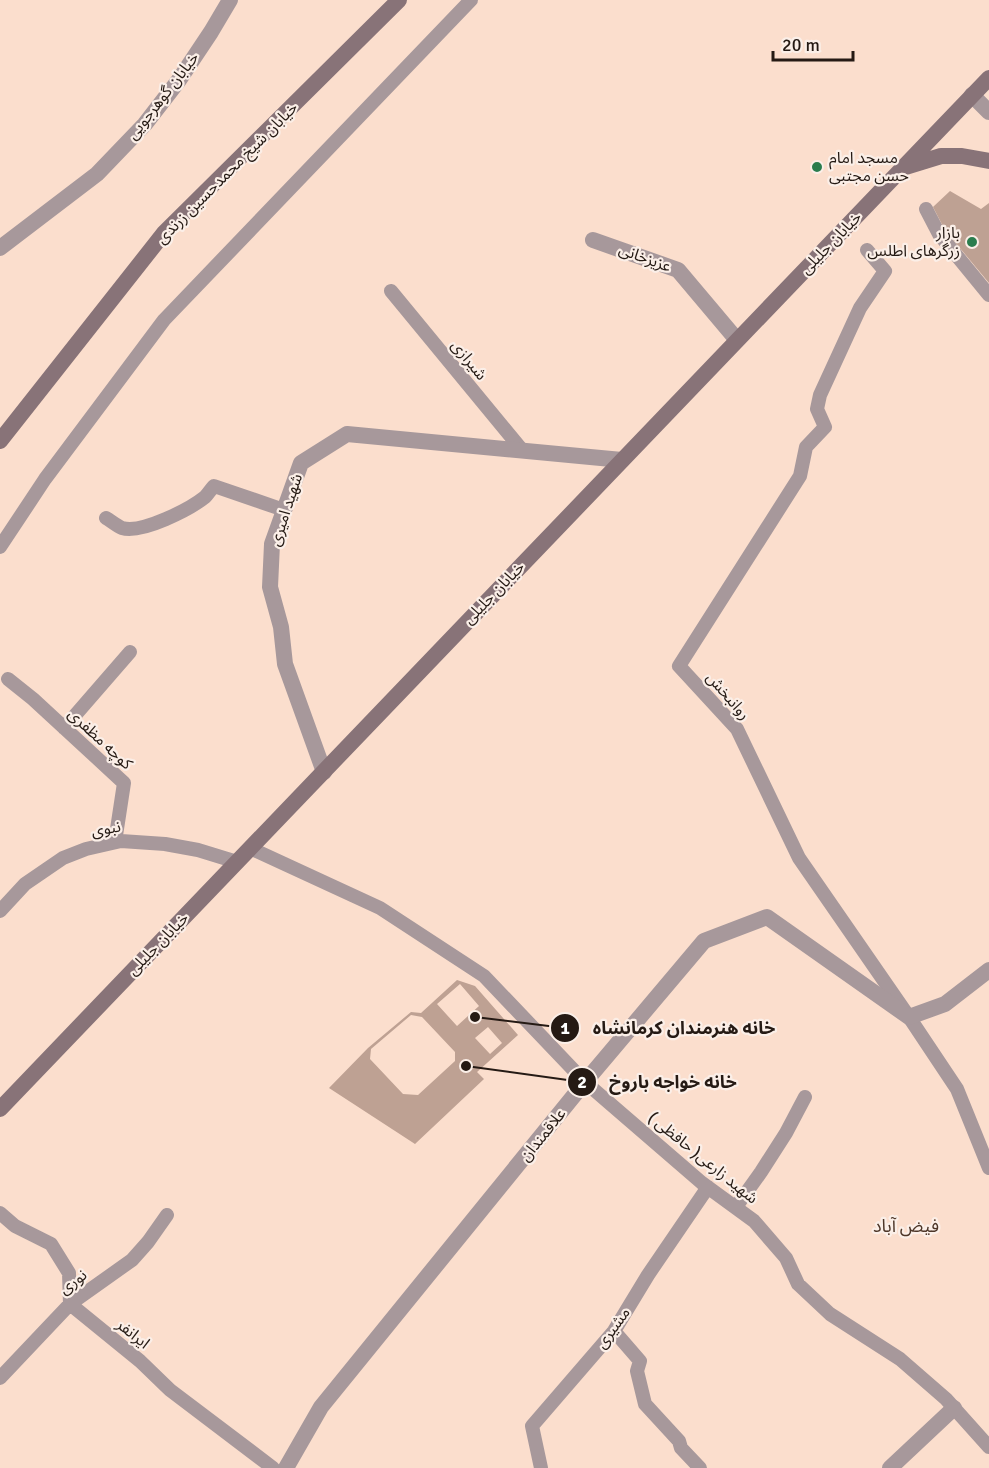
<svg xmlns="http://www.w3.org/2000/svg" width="989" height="1468" font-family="Signika,'Noto Sans Arabic',sans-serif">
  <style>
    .building { fill: #bea193; fill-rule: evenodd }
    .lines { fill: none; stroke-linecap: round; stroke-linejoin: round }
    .service { stroke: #a7989b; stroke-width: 14 }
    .minor { stroke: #a7989b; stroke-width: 16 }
    .tertiary { stroke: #a7989b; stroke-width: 16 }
    .secondary { stroke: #887378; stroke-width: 16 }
    .poi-dot { fill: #2a7d4e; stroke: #fbefe8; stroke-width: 2 }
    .labels { text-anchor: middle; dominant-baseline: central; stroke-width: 4.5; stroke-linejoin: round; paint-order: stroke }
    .street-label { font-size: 16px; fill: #251a14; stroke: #fbefe8 }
    .poi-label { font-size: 16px; fill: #251a14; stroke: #fbefe8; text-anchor: start }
    .neighbourhood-label { font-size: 18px; fill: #4d3628; stroke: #fbefe8 }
    .leader { fill: none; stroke: #251a14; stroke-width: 2 }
    .callout-dot { fill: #251a14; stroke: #fbefe8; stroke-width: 2 }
    .mark-label { font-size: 18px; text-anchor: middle; font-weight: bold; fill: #fff }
    .callout-label { font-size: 18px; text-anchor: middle; font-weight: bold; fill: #251a14; stroke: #fbefe8; stroke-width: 4.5; stroke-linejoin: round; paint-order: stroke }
  </style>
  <rect width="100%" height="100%" fill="#fbdecd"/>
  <path class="building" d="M 950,191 L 981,209 L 989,203 L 989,283 L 945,230 L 933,207 Z
    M 457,980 L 475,986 L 518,1035 L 477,1072 L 484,1079 L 415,1144 L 329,1088 L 368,1048 L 411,1012 L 421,1013 ZM 460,984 L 479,1006 L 457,1026 L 437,1004 ZM 411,1015 L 422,1017 L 455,1052 L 455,1061 L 418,1095 L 403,1094 L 370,1059 L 371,1049 ZM 488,1027 L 502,1043 L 490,1054 L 475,1038 Z"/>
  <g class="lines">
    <path class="service" d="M 926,209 L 939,234 L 989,295
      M 867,250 L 885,271 L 860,308 L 820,395 L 817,409 L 825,427 L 806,447 L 800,476 L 679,666 L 737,729 L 799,858 L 909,1017 L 957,1089 L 989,1168
      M 391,291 L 522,450
      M 106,518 C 111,521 117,526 122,528 C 142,534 190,509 205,497 C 208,494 211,489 214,486 L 284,510
      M 0,547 L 45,479 L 164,320 L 471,0
      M 8,679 L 33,699 L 124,783 L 115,842
      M 64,728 L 130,652
      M 250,848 L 380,908 L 484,976 L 585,1082 L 702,1183 L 754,1221 L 786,1258 L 798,1284 L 830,1314 L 900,1359 L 946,1399 L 989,1447
      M 0,911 L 25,884 L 63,858 L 86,849 L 121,841 L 165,844 L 198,850 L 237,862
      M 736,1207 L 761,1172 L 786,1133 L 805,1097
      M 0,1213 L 15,1226 L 51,1244 L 69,1273 L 70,1304 L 140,1361 L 170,1390 L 273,1468
      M 614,1331 L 640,1361 L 637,1371 L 645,1404 L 679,1441 L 681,1448 L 700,1468
      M 0,1378 L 70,1304 L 132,1260 L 148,1242 L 167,1215
      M 541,1468 L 532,1426 L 614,1331 L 648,1275 L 708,1187"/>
    <path class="minor" d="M 593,240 L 678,270 L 737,340
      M 0,248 L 97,174 L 145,124 L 179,80 L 211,32 L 230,0
      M 324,772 L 285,664 L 281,627 L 270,587 L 272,544 L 301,463 L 347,434 L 622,460
      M 286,1468 L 321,1407 L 585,1082 L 704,941 L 767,917 L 909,1017 L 945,1004 L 989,970
      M 890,1468 L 954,1408"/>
    <path class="tertiary" d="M 972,95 L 989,112"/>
    <path class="secondary" d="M 902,168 L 941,156 L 962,156 L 989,161
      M 0,441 L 164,233 L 399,0
      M 0,1109 L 989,78"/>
  </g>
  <g class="poi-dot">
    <circle cx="817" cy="167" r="6"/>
    <circle cx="972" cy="242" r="6"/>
  </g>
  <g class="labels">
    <g class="street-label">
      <text transform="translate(163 96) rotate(-52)">خیابان گوهرجویی</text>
      <text transform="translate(227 173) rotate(-45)">خیابان شیخ محمدحسین زرندی</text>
      <text transform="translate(831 243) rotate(-46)">خیابان جلیلی</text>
      <text transform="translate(645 258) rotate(20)">عزیزخانی</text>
      <text transform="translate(469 360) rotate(51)">شیرازی</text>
      <text transform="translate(286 510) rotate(-72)">شهید امیری</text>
      <text transform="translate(494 593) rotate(-46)">خیابان جلیلی</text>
      <text transform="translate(728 696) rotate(49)">روانبخش</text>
      <text transform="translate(100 739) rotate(43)">کوچه مظفری</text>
      <text transform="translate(106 829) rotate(-10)">نبوی</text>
      <text transform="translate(158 944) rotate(-46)">خیابان جلیلی</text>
      <text transform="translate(543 1135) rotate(-51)">علاقمندان</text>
      <text transform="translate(703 1158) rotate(39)">شهید زارعی( حافظی )</text>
      <text transform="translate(73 1282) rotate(-37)">نوری</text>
      <text transform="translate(613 1328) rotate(-54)">مشیری</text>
      <text transform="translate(133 1334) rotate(39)">ایرانفر</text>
    </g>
    <g class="poi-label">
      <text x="829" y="158">مسجد امام<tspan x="829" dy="18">حسن مجتبی</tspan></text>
      <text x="960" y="233" text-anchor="end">بازار<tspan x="960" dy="18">زرگرهای اطلس</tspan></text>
    </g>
    <g class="neighbourhood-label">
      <text x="906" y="1226">فیض آباد</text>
    </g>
  </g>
  <path class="leader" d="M475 1017L565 1028M466 1066L582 1082"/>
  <g class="callout-dot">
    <circle cx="475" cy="1017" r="6"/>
    <circle cx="466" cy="1066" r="6"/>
    <circle cx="565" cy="1028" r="15"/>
    <circle cx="582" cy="1082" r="15"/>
  </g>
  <g class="mark-label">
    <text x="565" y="1034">1</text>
    <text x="582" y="1088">2</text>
  </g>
  <g class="callout-label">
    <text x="684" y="1034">خانه هنرمندان کرمانشاه</text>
    <text x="673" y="1088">خانه خواجه باروخ</text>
  </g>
  <path d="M773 51v9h80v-9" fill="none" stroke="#251a14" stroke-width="3"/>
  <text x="782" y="51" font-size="18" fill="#251a14" stroke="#fbefe8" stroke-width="4.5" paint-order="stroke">20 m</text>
</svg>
